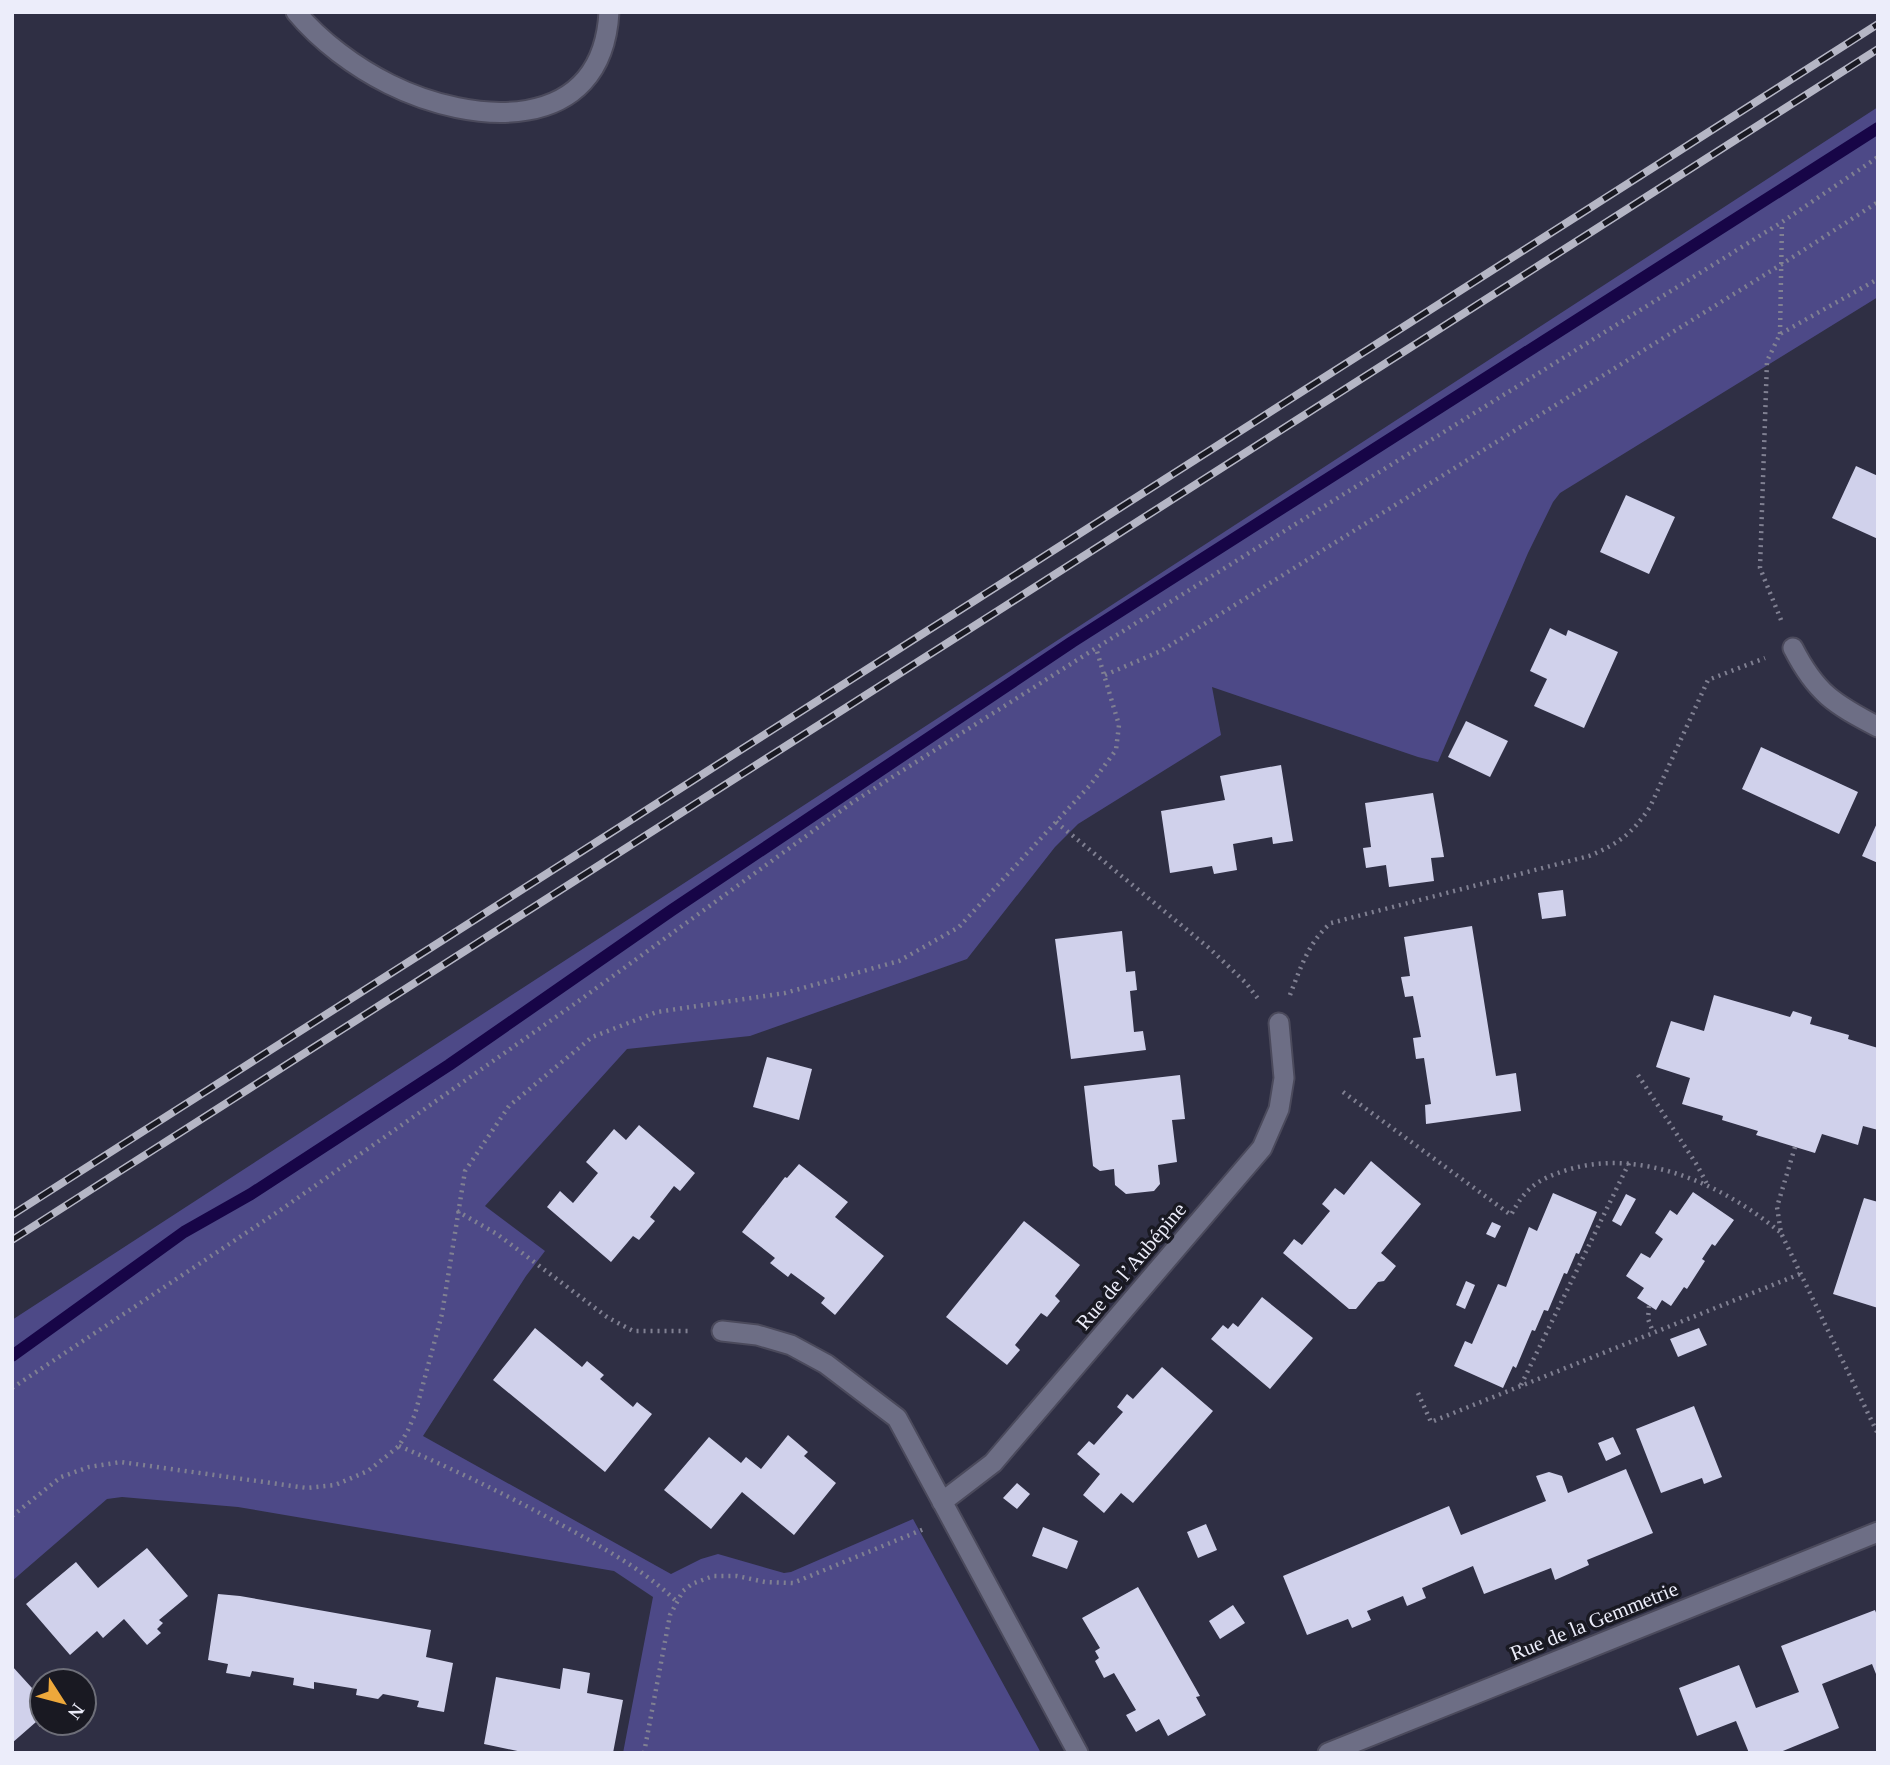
<svg xmlns="http://www.w3.org/2000/svg" width="1890" height="1765" font-family="'Times New Roman',serif">
  <style>
    .green { fill: #4d4987 }
    .lines { fill: none; stroke-linecap: round; stroke-linejoin: round }
    .stream { stroke: #170547; stroke-width: 12 }
    .building { fill: #d0d1eb }
    .service-casing { stroke: #4b4a5c; stroke-width: 23 }
    .minor-casing { stroke: #4b4a5c; stroke-width: 23 }
    .path { stroke: #808092; stroke-width: 4.5; stroke-dasharray: 2 5; stroke-linecap: butt }
    .service { stroke: #6d6e85; stroke-width: 19 }
    .minor { stroke: #6d6e85; stroke-width: 19 }
    .rail-casing { stroke: #b5b6c5; stroke-width: 8 }
    .rail { stroke: #191922; stroke-width: 5; stroke-dasharray: 16; stroke-linecap: butt }
    .labels { text-anchor: middle; dominant-baseline: central; stroke-width: 7; stroke-linejoin: round; paint-order: stroke }
    .street-label { font-size: 21px; fill: #ecedfa; stroke: #191922 }
  </style>
  <rect width="100%" height="100%" fill="#2f2f44"/>
  <path class="green" d="M 1878,107 L 1878,297 L 1560,493 L 1553,502 L 1528,553 L 1438,762 L 1418,757 L 1212,687 L 1221,735 L 1078,824 L 1055,847 L 967,959 L 750,1036 L 627,1049 L 485,1206 L 545,1251 L 526,1276 L 423,1436 L 671,1574 L 701,1559 L 718,1554 L 784,1573 L 791,1572 L 913,1519 L 1041,1753 L 623,1753 L 653,1597 L 614,1571 L 238,1507 L 122,1497 L 107,1499 L 12,1581 L 12,1320 Z"/>
  <g class="lines">
    <path class="stream" d="M 12,1356 L 184,1232 L 251,1194 L 449,1065 L 672,910 L 1072,642 L 1878,128"/>
  </g>
  <path class="building" d="M 1856,466 L 1878,476 L 1878,539 L 1832,518 Z
    M 1626,495 L 1675,517 L 1649,574 L 1600,552 Z
    M 1550,628 L 1566,636 L 1568,630 L 1618,652 L 1584,728 L 1534,706 L 1547,679 L 1530,671 Z
    M 1466,721 L 1508,741 L 1490,777 L 1448,757 Z
    M 1761,747 L 1858,792 L 1839,834 L 1742,789 Z
    M 1281,765 L 1293,841 L 1273,844 L 1272,837 L 1233,844 L 1237,870 L 1214,874 L 1212,866 L 1170,873 L 1161,811 L 1225,800 L 1220,776 Z
    M 1433,793 L 1444,857 L 1431,858 L 1434,881 L 1389,887 L 1386,865 L 1366,868 L 1363,848 L 1371,847 L 1365,803 Z
    M 1878,821 L 1878,863 L 1862,856 Z
    M 1563,890 L 1566,916 L 1542,919 L 1538,893 Z
    M 1472,926 L 1496,1076 L 1516,1073 L 1521,1111 L 1426,1124 L 1425,1105 L 1431,1104 L 1424,1058 L 1416,1059 L 1413,1038 L 1421,1037 L 1413,996 L 1405,997 L 1401,977 L 1410,976 L 1404,937 Z
    M 1122,931 L 1126,972 L 1135,971 L 1137,990 L 1130,991 L 1134,1032 L 1143,1031 L 1146,1050 L 1071,1059 L 1055,939 Z
    M 1714,995 L 1790,1017 L 1793,1011 L 1812,1017 L 1810,1024 L 1849,1035 L 1848,1039 L 1878,1048 L 1878,1130 L 1863,1126 L 1858,1145 L 1822,1134 L 1815,1153 L 1756,1135 L 1758,1131 L 1722,1120 L 1723,1116 L 1682,1104 L 1690,1078 L 1656,1067 L 1671,1021 L 1704,1031 Z
    M 767,1057 L 812,1069 L 799,1120 L 753,1107 Z
    M 1180,1075 L 1185,1119 L 1172,1120 L 1177,1162 L 1158,1165 L 1160,1184 L 1154,1191 L 1126,1194 L 1115,1185 L 1114,1169 L 1100,1171 L 1093,1166 L 1084,1086 Z
    M 639,1125 L 695,1173 L 680,1191 L 674,1186 L 650,1217 L 655,1221 L 639,1240 L 633,1236 L 611,1262 L 547,1207 L 560,1191 L 573,1203 L 598,1173 L 586,1162 L 614,1129 L 626,1140 Z
    M 1371,1161 L 1421,1204 L 1381,1253 L 1396,1266 L 1384,1281 L 1378,1282 L 1356,1309 L 1349,1309 L 1283,1253 L 1294,1239 L 1302,1245 L 1330,1211 L 1322,1204 L 1335,1188 L 1344,1195 Z
    M 799,1164 L 848,1202 L 835,1217 L 884,1256 L 835,1315 L 821,1303 L 825,1298 L 791,1273 L 788,1277 L 770,1263 L 775,1258 L 742,1232 L 785,1177 L 787,1178 Z
    M 1693,1192 L 1734,1220 L 1715,1246 L 1712,1244 L 1702,1259 L 1705,1261 L 1687,1289 L 1684,1287 L 1671,1306 L 1662,1300 L 1656,1310 L 1637,1298 L 1644,1288 L 1626,1276 L 1641,1253 L 1650,1258 L 1663,1239 L 1655,1233 L 1670,1210 L 1677,1215 Z
    M 1553,1193 L 1597,1212 L 1579,1254 L 1576,1253 L 1567,1274 L 1564,1273 L 1548,1311 L 1544,1310 L 1535,1331 L 1532,1330 L 1516,1368 L 1513,1366 L 1503,1388 L 1454,1366 L 1465,1341 L 1472,1344 L 1498,1284 L 1506,1287 L 1529,1227 L 1537,1231 Z
    M 1626,1194 L 1636,1199 L 1621,1226 L 1612,1221 Z
    M 1864,1198 L 1878,1202 L 1878,1308 L 1833,1294 Z
    M 1024,1221 L 1080,1265 L 1055,1296 L 1060,1301 L 1047,1317 L 1041,1313 L 1015,1345 L 1020,1350 L 1007,1365 L 946,1317 Z
    M 1492,1222 L 1501,1226 L 1495,1238 L 1486,1234 Z
    M 1466,1281 L 1475,1285 L 1465,1309 L 1456,1305 Z
    M 1262,1297 L 1313,1338 L 1270,1389 L 1211,1339 L 1223,1325 L 1228,1329 L 1233,1323 L 1238,1327 Z
    M 535,1328 L 582,1367 L 587,1361 L 604,1375 L 600,1379 L 633,1407 L 637,1402 L 652,1414 L 605,1472 L 493,1380 Z
    M 1699,1328 L 1707,1345 L 1678,1357 L 1670,1339 Z
    M 1162,1367 L 1213,1411 L 1133,1503 L 1121,1493 L 1104,1513 L 1083,1495 L 1100,1474 L 1077,1454 L 1089,1441 L 1094,1445 L 1123,1412 L 1117,1407 L 1127,1394 L 1133,1399 Z
    M 1694,1406 L 1722,1477 L 1704,1484 L 1702,1478 L 1661,1493 L 1636,1429 Z
    M 788,1435 L 808,1452 L 804,1456 L 836,1483 L 794,1535 L 742,1492 L 711,1529 L 664,1490 L 709,1437 L 741,1463 L 746,1457 L 761,1469 Z
    M 1613,1437 L 1621,1454 L 1606,1461 L 1598,1443 Z
    M 1626,1469 L 1653,1533 L 1587,1560 L 1589,1565 L 1555,1580 L 1551,1568 L 1484,1594 L 1473,1566 L 1422,1588 L 1426,1598 L 1407,1606 L 1403,1596 L 1367,1611 L 1371,1620 L 1352,1628 L 1348,1619 L 1307,1635 L 1283,1576 L 1449,1506 L 1461,1535 L 1546,1501 L 1536,1476 L 1549,1472 L 1562,1476 L 1568,1493 Z
    M 1017,1483 L 1030,1494 L 1017,1509 L 1003,1498 Z
    M 1206,1524 L 1217,1550 L 1198,1558 L 1187,1532 Z
    M 1043,1527 L 1078,1541 L 1067,1569 L 1032,1556 Z
    M 147,1548 L 188,1596 L 159,1620 L 163,1623 L 157,1629 L 161,1633 L 147,1645 L 124,1619 L 103,1638 L 97,1631 L 70,1655 L 26,1604 L 76,1562 L 98,1588 Z
    M 1138,1587 L 1200,1696 L 1196,1697 L 1206,1715 L 1168,1736 L 1159,1719 L 1136,1732 L 1126,1715 L 1136,1710 L 1114,1673 L 1104,1678 L 1095,1661 L 1099,1658 L 1095,1651 L 1100,1648 L 1082,1618 Z
    M 218,1594 L 240,1596 L 431,1630 L 426,1657 L 453,1663 L 444,1712 L 417,1707 L 419,1701 L 383,1694 L 378,1699 L 356,1695 L 357,1689 L 314,1682 L 314,1689 L 293,1685 L 294,1678 L 252,1671 L 250,1677 L 226,1673 L 228,1664 L 208,1660 Z
    M 1233,1605 L 1245,1623 L 1220,1639 L 1209,1621 Z
    M 1875,1610 L 1878,1618 L 1878,1679 L 1872,1664 L 1822,1684 L 1839,1728 L 1778,1753 L 1749,1753 L 1736,1721 L 1697,1736 L 1679,1688 L 1739,1665 L 1756,1708 L 1799,1692 L 1781,1646 Z
    M 12,1666 L 42,1699 L 42,1723 L 45,1723 L 40,1727 L 36,1722 L 12,1743 Z
    M 563,1668 L 590,1673 L 587,1693 L 623,1700 L 613,1753 L 527,1753 L 484,1744 L 496,1677 L 560,1689 Z"/>
  <g class="lines">
    <defs>
      <path id="service" d="M 296,12 C 320,41 355,67 389,84 C 471,125 602,137 609,12"/>
      <path id="minor" d="M 1793,648 C 1816,693 1834,704 1878,727
        M 722,1331 L 757,1335 L 791,1345 L 826,1364 L 897,1418 L 1078,1753
        M 942,1502 L 993,1463 L 1262,1148 L 1279,1109 L 1284,1078 L 1279,1023
        M 1328,1753 L 1878,1532"/>
    </defs>
    <use href="#service" class="service-casing"/>
    <use href="#minor" class="minor-casing"/>
    <path class="path" d="M 1780,334 L 1782,222
      M 1781,620 L 1760,568 L 1767,361 L 1780,334 L 1878,279
      M 1105,675 L 1161,651 L 1782,264 L 1878,202
      M 1056,822 L 1209,948 L 1246,983 L 1259,1000
      M 1290,995 C 1300,969 1309,941 1331,923 L 1589,856 C 1618,844 1632,834 1650,807 L 1708,680 L 1765,658
      M 1638,1075 L 1697,1165 L 1708,1186
      M 1343,1092 L 1511,1215 C 1525,1188 1538,1179 1567,1170 C 1641,1147 1724,1185 1781,1233
      M 1795,1147 L 1777,1207 L 1781,1233 L 1878,1434
      M 457,1211 L 497,1234 L 607,1317 L 633,1331 L 692,1331
      M 1649,1306 L 1648,1319 L 1653,1332
      M 1521,1385 L 1629,1163
      M 12,1388 L 279,1211 L 573,1005 L 853,802 L 1096,648 L 1782,222 L 1878,157
      M 1418,1393 L 1431,1422 L 1800,1274
      M 399,1446 C 458,1471 513,1498 569,1529 C 607,1550 645,1571 676,1601
      M 12,1516 L 61,1477 L 89,1467 L 121,1462 L 307,1488 L 335,1485 L 368,1471 L 399,1446 L 408,1430 L 415,1414 L 442,1314 L 465,1171 L 509,1106 L 592,1037 L 657,1012 L 785,993 L 899,961 L 959,927 L 1091,784 L 1116,750 L 1119,725 L 1096,648
      M 644,1753 L 670,1615 L 683,1591 L 692,1584 L 713,1576 L 737,1576 L 765,1582 L 793,1583 L 924,1529"/>
    <use href="#service" class="service"/>
    <use href="#minor" class="minor"/>
    <defs>
      <path id="rail" d="M 12,1215 L 1878,24
        M 12,1240 L 1878,49"/>
    </defs>
    <use href="#rail" class="rail-casing"/>
    <use href="#rail" class="rail"/>
  </g>
  <g class="labels">
    <g class="street-label">
      <text transform="translate(1131 1266) rotate(-50)">Rue de l’Aubépine</text>
      <text transform="translate(1594 1621) rotate(-22)">Rue de la Gemmetrie</text>
    </g>
  </g>
  <rect width="1890" height="1765" fill="none" stroke="#ecedfa" stroke-width="28"/>
  <g transform="translate(63 1702) rotate(126)"><circle r="33" fill="#191922" stroke="#6d6e78" stroke-width="2"/>
  <path d="M0-5L12 26L0 18L-12 26Z" fill="#eda83b"/>
  <text y="-10" font-size="19" font-weight="bold" text-anchor="middle" fill="#ecedfa">N</text>
  </g>
</svg>
